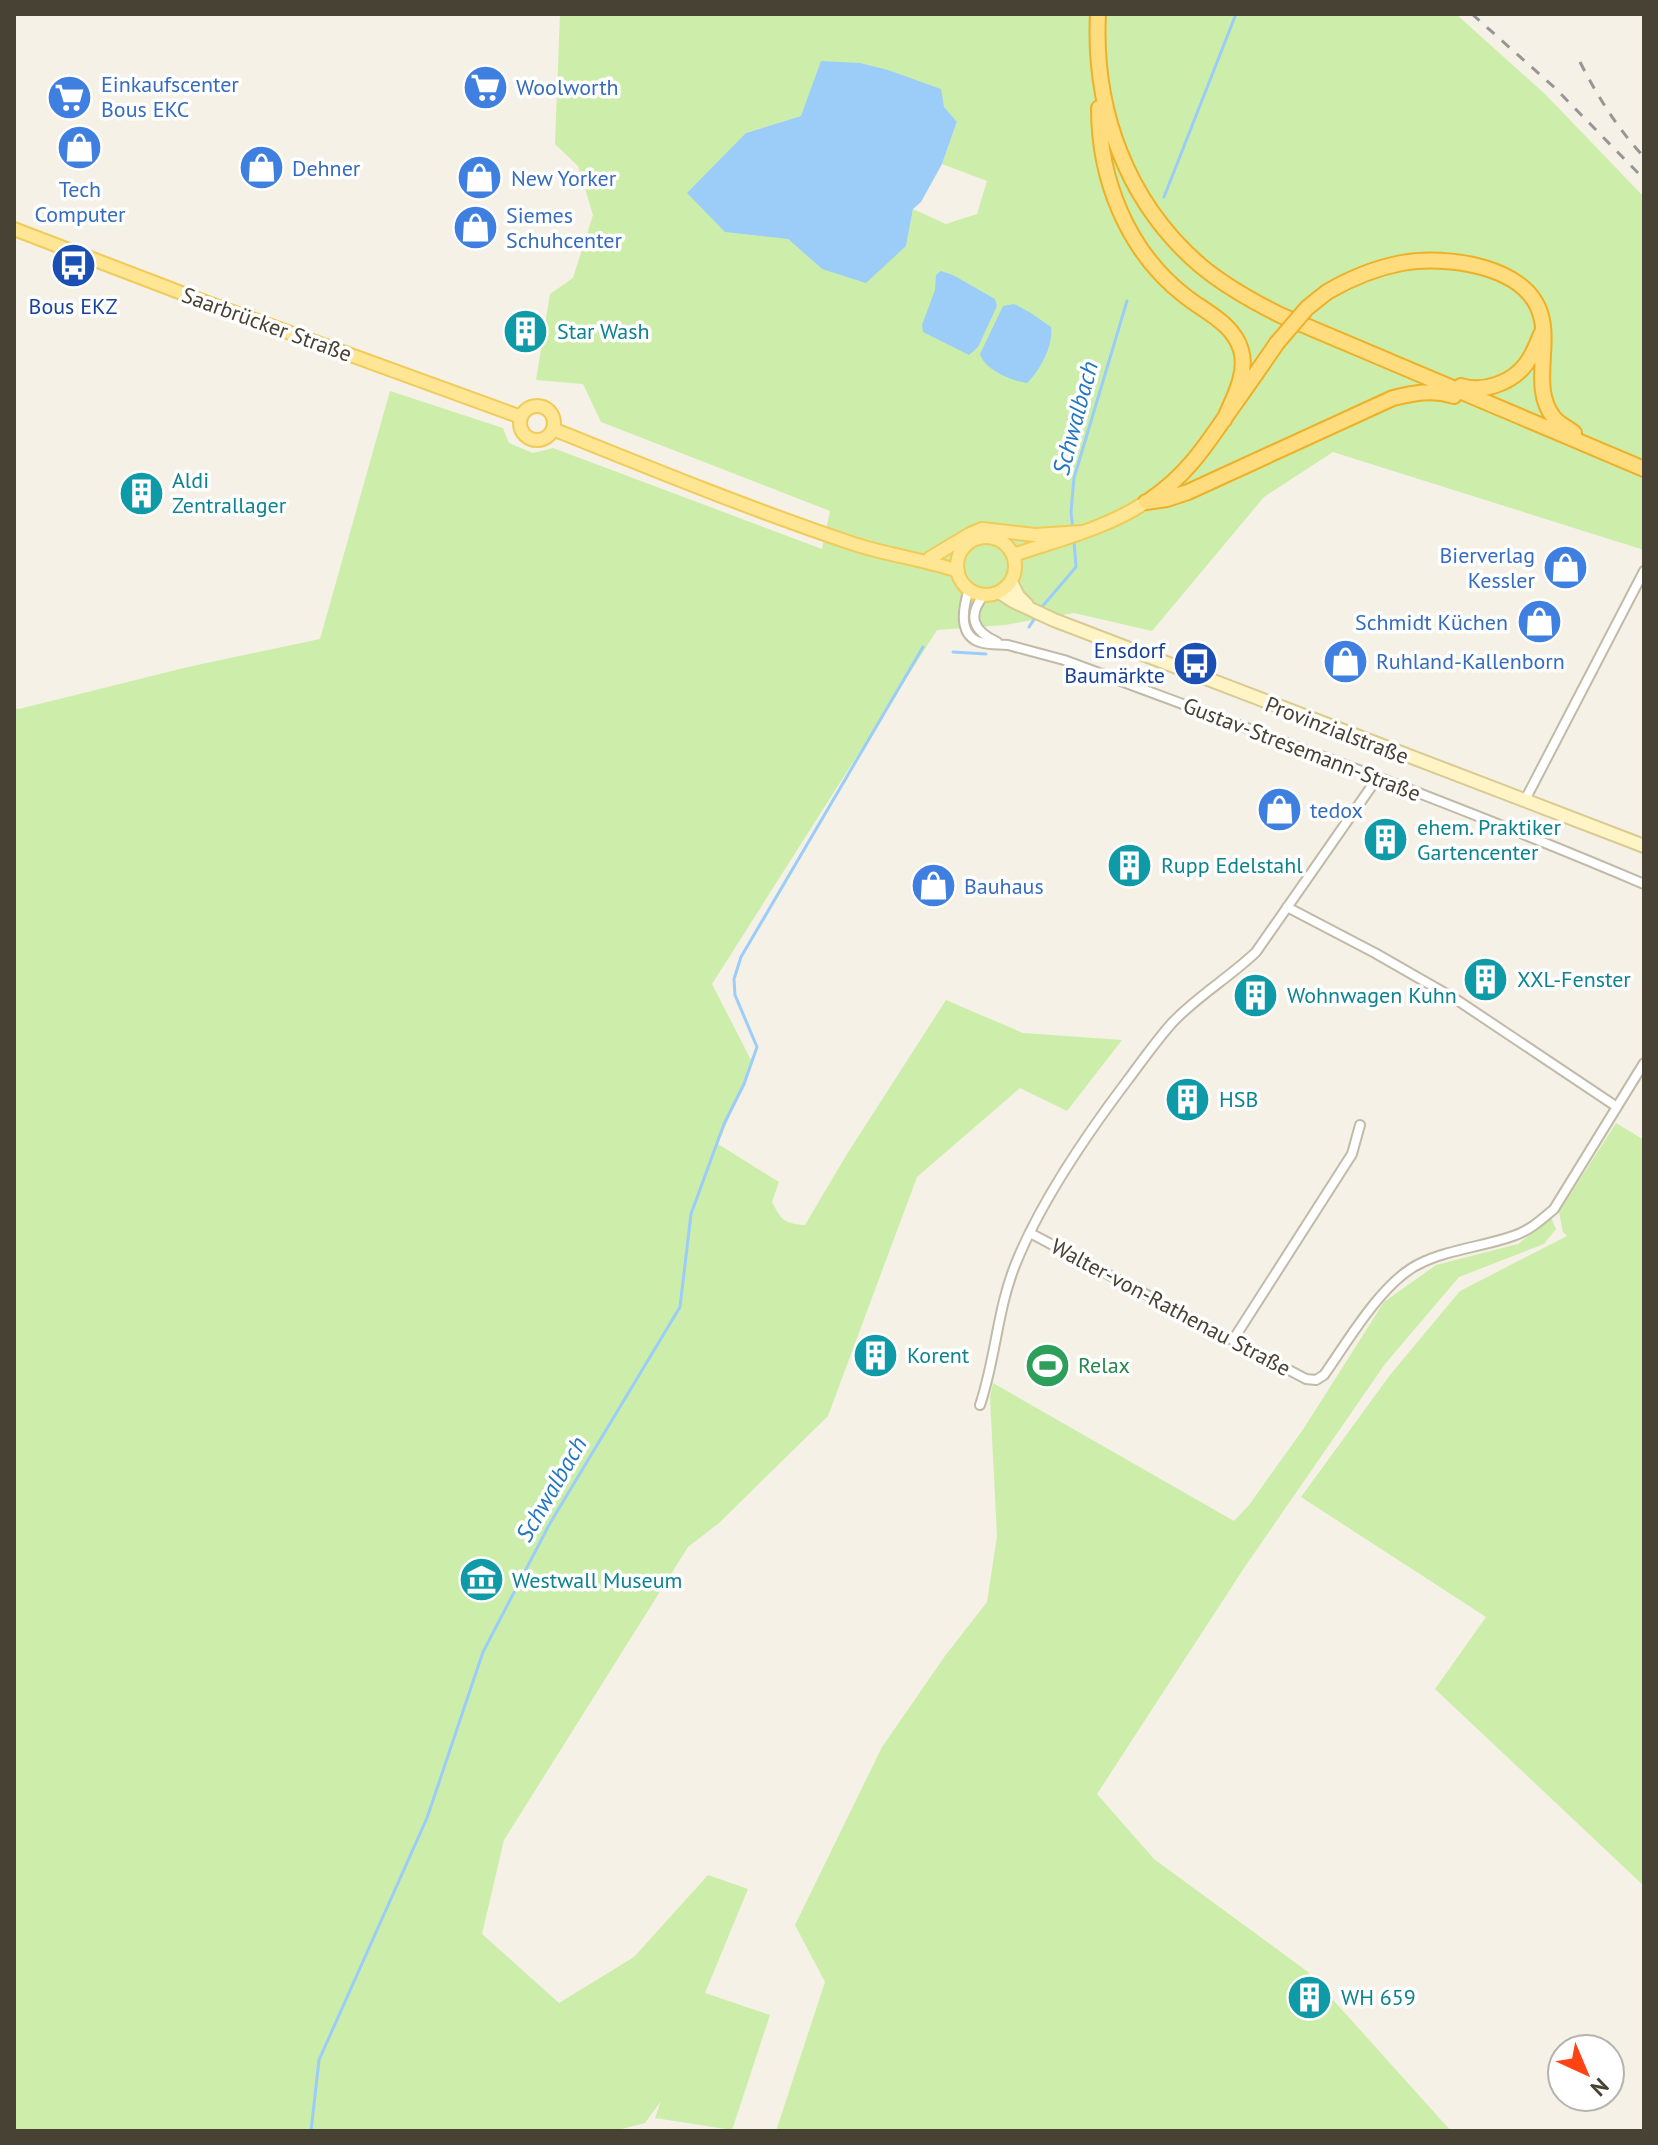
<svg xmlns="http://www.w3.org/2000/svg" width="1658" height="2145" font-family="'PT Sans',sans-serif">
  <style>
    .green { fill: #cea; fill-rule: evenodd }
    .water { fill: #9bcdf8 }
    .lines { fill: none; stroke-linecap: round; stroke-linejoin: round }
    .stream { stroke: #9bcdf8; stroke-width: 3 }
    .minor-casing { stroke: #c1baa7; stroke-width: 12 }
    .secondary-casing { stroke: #d9ca90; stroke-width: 16 }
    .primary-casing { stroke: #f1cb58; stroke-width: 16 }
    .trunk-casing { stroke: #efaf26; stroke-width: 18 }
    .minor { stroke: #fff; stroke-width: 8 }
    .secondary { stroke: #fff4c6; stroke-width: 12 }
    .primary { stroke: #ffe695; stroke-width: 12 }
    .trunk { stroke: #ffdd7e; stroke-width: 14 }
    .rail { stroke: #969696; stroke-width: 3; stroke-dasharray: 10 10; stroke-linecap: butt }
    .trunk-bridge-casing { stroke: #efaf26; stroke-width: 18; stroke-linecap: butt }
    .trunk-bridge { stroke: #ffdd7e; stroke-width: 14 }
    .labels { text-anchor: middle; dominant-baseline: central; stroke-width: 7; stroke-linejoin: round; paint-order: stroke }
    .shop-label { font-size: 22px; fill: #366cbe; stroke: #fff; text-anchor: start }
    .transit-label { font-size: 22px; fill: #164399; stroke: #fff }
    .street-label { font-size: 22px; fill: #484234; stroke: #fff }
    .culture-label { font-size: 22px; fill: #0d838f; stroke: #fff; text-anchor: start }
    .leisure-label { font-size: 22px; fill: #27864d; stroke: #fff; text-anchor: start }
    .water-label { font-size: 24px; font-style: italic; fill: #2175c1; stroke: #fff }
  </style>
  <rect width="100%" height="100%" fill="#f5f1e6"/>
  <path class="green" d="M 560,14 L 1456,14 L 1545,94 L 1644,197 L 1644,550 L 1333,452 L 1264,497 L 1152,631 L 1074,613 L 1005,625 L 937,630 L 712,984 L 752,1062 L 718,1144 L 779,1182 L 772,1202 C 781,1220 785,1224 805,1225 L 847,1154 L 946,1000 L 1023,1033 L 1122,1040 L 1067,1111 L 1020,1088 L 917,1177 L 828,1416 L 719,1523 L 688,1547 L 504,1840 L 482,1934 L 559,2003 L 634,1957 L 708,1875 L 748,1889 L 705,1993 L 770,2015 L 732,2130 L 655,2118 L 661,2101 L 645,2123 L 614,2131 L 14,2131 L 14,708 L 19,709 L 188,667 L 320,639 L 390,391 L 503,428 L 509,443 L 533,453 L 553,448 L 822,549 L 830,511 L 601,422 L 583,384 L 536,380 L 550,294 L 573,278 L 593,215 L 578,166 L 555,144 ZM 801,116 L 957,123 L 942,164 L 987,181 L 977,214 L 946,224 L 913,209 L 906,246 L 822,269 L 788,239 L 746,133 Z
    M 1616,1123 L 1644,1140 L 1644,1886 L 1435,1689 L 1486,1617 L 1301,1497 L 1390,1375 L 1460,1291 L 1567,1236 L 1563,1232 L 1559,1212 Z
    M 1551,1218 L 1556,1229 L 1544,1244 L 1459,1277 L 1385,1364 L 1244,1568 L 1097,1794 L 1154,1859 L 1308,1972 L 1451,2131 L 776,2131 L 825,1982 L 795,1925 L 882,1747 L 945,1656 L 987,1602 L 997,1536 L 990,1397 L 993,1383 L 1234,1521 L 1249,1505 L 1304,1428 L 1384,1302 L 1436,1265 L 1518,1244 Z"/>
  <path class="water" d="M 821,61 L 860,63 L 888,70 L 941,89 L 944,107 L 957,122 L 942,164 L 921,202 L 913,209 L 906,246 L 866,283 L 822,269 L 788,239 L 725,232 L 687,193 L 746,133 L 801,116 Z
    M 941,271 L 953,275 L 995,299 L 997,306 L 978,347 L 969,355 L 923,332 L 922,325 L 935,290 L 936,275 Z
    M 1014,304 L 1031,313 L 1051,327 C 1054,344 1040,371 1027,383 C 1011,381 984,369 980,354 L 1003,306 Z"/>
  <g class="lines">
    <path class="stream" d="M 1164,197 L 1236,14
      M 1073,530 L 1071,512 L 1074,478 L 1127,301
      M 1041,608 L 1076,567 L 1074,541
      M 1029,627 L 1037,615
      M 953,652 L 986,654
      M 311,2131 L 319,2060 L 427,1818 L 483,1652 L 549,1525 L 680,1307 L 691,1214 L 724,1124 L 744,1084 L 757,1047 L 735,995 L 734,979 L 741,957 L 923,647"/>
    <defs>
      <path id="minor" d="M 969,589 C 963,608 957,637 983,643 C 991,645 1000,644 1008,645 C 1027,650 1045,655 1064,660 C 1258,732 1453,803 1644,884
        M 984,595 C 967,616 973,631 997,642
        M 1525,800 L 1644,571
        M 1287,907 L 1375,953 L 1457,1000 L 1617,1107
        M 1030,1233 L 1306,1379 L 1316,1380 L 1324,1375 C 1348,1341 1382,1282 1419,1264 C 1449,1249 1482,1247 1513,1236 C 1529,1231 1541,1220 1554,1209 L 1644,1063
        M 1233,1340 L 1352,1154 L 1360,1125
        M 980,1405 C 996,1358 997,1309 1016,1263 C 1041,1201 1087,1134 1127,1081 C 1142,1061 1156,1041 1172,1023 C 1196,997 1230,977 1256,952 L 1378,777"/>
      <path id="secondary" d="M 1011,582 L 1018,596 L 1027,605
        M 999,592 L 1013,601 L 1054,620 L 1644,846"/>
      <path id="primary" d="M 14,229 L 205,302 L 521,417
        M520 423a17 17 0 1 1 34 0a17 17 0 1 1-34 0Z
        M 553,429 C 652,469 750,509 851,543 C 886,555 923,559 958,571
        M957 566a29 29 0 1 1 58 0a29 29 0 1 1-58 0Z
        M 1013,555 C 1058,540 1107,528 1146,502
        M 930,558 L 970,534 L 982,529 L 1035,535 L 1082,532"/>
      <path id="trunk" d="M 1098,14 C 1093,110 1127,203 1201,266 C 1225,286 1252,301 1280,315 L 1644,469
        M 1099,108 C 1099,179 1127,251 1185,296 C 1205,312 1233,323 1241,350 C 1248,373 1233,399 1224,420
        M 1327,292 C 1351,278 1375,268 1402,263 C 1445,255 1528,265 1541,316 C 1550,348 1531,390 1554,418 C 1559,424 1568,428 1574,433
        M 1461,386 C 1483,393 1512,383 1526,364 C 1533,355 1537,344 1541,334
        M 1150,500 C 1184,477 1203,450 1226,416 C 1243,392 1260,368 1277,343
        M 1146,502 L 1167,499 L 1188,492 L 1393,398 C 1414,393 1432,389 1454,396"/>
    </defs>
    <use href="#minor" class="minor-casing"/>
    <use href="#secondary" class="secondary-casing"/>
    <use href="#primary" class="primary-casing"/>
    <use href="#trunk" class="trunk-casing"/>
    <use href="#minor" class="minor"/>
    <use href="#secondary" class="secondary"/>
    <use href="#primary" class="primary"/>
    <use href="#trunk" class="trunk"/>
    <path class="rail" d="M 1472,14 L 1555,88 L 1644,179
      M 1580,62 C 1598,97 1617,128 1644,157"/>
    <defs>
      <path id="trunk-bridge" d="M 1277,343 L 1307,308 L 1327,292"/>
    </defs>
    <use href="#trunk-bridge" class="trunk-bridge-casing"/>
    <use href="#trunk-bridge" class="trunk-bridge"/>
  </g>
  <defs>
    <symbol id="supermarket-disc" viewBox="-11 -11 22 22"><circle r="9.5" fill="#3f7fe0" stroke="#fff"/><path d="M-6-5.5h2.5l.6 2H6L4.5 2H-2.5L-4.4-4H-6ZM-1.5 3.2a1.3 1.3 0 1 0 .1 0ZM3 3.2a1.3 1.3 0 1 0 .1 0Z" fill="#fff"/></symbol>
    <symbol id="shop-disc" viewBox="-11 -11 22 22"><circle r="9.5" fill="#3f7fe0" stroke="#fff"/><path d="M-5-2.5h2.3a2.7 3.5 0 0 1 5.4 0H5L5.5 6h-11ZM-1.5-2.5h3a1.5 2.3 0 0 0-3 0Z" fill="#fff"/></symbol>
    <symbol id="bus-disc" viewBox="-11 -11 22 22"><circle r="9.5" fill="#1a4fb4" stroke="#fff"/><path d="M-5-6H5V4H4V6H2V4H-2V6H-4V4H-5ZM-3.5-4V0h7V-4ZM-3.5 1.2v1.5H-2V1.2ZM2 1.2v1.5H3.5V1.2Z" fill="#fff"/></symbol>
    <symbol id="building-disc" viewBox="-11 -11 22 22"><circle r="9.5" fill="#0f9aa8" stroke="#fff"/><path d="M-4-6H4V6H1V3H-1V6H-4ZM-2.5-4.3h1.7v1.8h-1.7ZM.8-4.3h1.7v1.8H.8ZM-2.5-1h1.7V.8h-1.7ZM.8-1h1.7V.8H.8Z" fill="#fff"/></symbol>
    <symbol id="stadium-disc" viewBox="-11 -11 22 22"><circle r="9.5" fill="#2e9e5b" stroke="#fff"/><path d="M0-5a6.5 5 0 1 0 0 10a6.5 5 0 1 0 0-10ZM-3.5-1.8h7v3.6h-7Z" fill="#fff"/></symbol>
    <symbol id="museum-disc" viewBox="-11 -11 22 22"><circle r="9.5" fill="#0f9aa8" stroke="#fff"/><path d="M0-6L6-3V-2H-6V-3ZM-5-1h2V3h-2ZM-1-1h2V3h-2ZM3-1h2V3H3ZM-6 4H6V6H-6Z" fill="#fff"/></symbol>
  </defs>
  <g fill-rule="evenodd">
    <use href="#supermarket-disc" x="460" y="62" width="51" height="51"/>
    <use href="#supermarket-disc" x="44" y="72" width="51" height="51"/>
    <use href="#shop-disc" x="54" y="122" width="51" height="51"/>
    <use href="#shop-disc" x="236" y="142" width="51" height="51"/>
    <use href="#shop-disc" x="454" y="152" width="51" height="51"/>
    <use href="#shop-disc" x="450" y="202" width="51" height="51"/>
    <use href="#bus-disc" x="48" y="240" width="51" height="51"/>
    <use href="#building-disc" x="500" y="306" width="51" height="51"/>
    <use href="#building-disc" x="116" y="468" width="51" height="51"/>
    <use href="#shop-disc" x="1540" y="542" width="51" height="51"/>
    <use href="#shop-disc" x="1514" y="596" width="51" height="51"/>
    <use href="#shop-disc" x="1320" y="636" width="51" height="51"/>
    <use href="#bus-disc" x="1170" y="638" width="51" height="51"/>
    <use href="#shop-disc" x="1254" y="784" width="51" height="51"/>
    <use href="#building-disc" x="1360" y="814" width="51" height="51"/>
    <use href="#building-disc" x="1104" y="840" width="51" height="51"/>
    <use href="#shop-disc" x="908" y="860" width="51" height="51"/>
    <use href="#building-disc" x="1460" y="954" width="51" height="51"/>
    <use href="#building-disc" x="1230" y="970" width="51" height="51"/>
    <use href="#building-disc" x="1162" y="1074" width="51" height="51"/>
    <use href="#building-disc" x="850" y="1330" width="51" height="51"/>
    <use href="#stadium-disc" x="1022" y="1340" width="51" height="51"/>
    <use href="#museum-disc" x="456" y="1554" width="51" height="51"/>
    <use href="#building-disc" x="1284" y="1972" width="51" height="51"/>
  </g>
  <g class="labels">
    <g class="shop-label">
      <text x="101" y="84">Einkaufscenter<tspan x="101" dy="25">Bous EKC</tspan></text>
      <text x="516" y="87">Woolworth</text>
      <text x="292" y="168">Dehner</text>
      <text x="511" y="178">New Yorker</text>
      <text x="80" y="189" text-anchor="middle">Tech<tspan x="80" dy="25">Computer</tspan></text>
      <text x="506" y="215">Siemes<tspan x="506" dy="25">Schuhcenter</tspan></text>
      <text x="1535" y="555" text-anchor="end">Bierverlag<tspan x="1535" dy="25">Kessler</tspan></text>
      <text x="1508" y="622" text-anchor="end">Schmidt Küchen</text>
      <text x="1376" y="661">Ruhland-Kallenborn</text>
      <text x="1310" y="810">tedox</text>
      <text x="964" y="886">Bauhaus</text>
    </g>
    <g class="transit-label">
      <text x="73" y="306">Bous EKZ</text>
      <text x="1165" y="650" text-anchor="end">Ensdorf<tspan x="1165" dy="25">Baumärkte</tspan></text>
    </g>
    <g class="street-label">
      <text transform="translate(267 324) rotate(20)">Saarbrücker Straße</text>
      <text transform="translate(1337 730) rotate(21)">Provinzialstraße</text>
      <text transform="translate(1302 749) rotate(21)">Gustav-Stresemann-Straße</text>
      <text transform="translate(1171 1307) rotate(28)">Walter-von-Rathenau Straße</text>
    </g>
    <g class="culture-label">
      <text x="557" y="331">Star Wash</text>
      <text x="172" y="480">Aldi<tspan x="172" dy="25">Zentrallager</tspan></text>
      <text x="1417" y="827">ehem. Praktiker<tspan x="1417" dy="25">Gartencenter</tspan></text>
      <text x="1161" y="865">Rupp Edelstahl</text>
      <text x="1517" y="979">XXL-Fenster</text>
      <text x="1287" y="995">Wohnwagen Kuhn</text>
      <text x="1219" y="1099">HSB</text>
      <text x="907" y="1355">Korent</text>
      <text x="512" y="1580">Westwall Museum</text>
      <text x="1341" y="1997">WH 659</text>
    </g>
    <g class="leisure-label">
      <text x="1078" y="1365">Relax</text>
    </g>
    <g class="water-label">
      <text transform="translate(1075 418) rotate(-75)">Schwalbach</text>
      <text transform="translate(551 1489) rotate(-60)">Schwalbach</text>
    </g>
  </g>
  <rect width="1658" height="2145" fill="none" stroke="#484234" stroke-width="32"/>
  <g transform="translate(1586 2073) rotate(136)"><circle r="38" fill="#ffffff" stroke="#b6b3ae" stroke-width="2"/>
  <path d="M0-6L14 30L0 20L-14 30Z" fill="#ff4313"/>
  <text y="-12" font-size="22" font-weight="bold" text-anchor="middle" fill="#484234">N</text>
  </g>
</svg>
